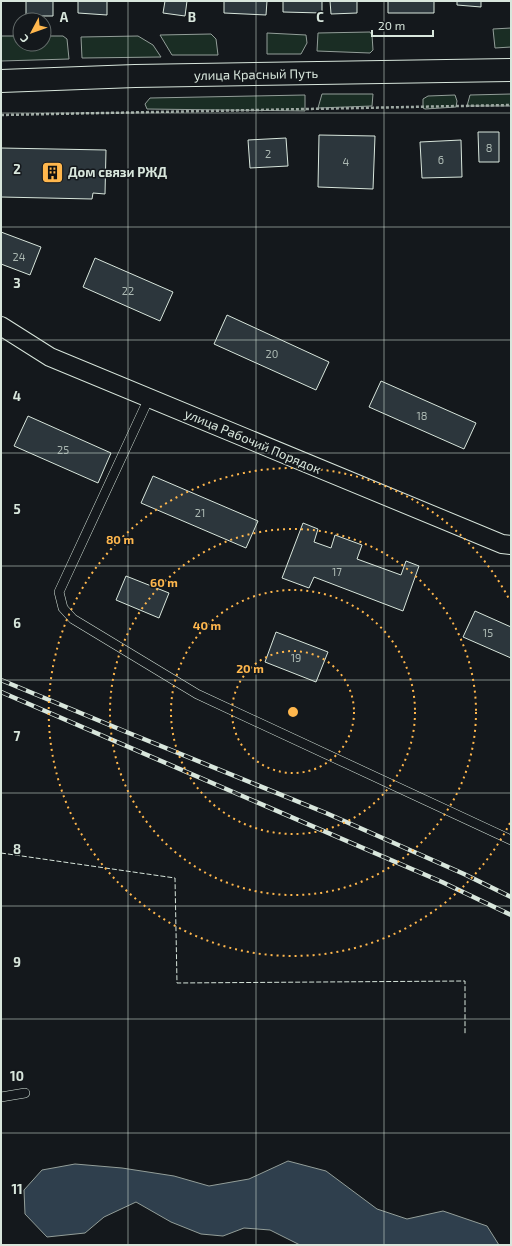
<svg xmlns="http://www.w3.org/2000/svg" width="512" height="1246" font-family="'Exo 2',sans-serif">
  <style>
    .green { fill: #1a2d24; stroke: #939e99 }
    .water { fill: #2f3f4d; stroke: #939e99 }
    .building { fill: #2c363c; stroke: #d8e6dc }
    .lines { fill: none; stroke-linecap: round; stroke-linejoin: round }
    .service-casing { stroke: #d8e6dc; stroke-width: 10 }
    .minor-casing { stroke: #d8e6dc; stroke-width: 20 }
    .secondary-casing { stroke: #d8e6dc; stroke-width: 24 }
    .path { stroke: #9da8a2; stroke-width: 2.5; stroke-dasharray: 3 2; stroke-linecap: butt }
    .service { stroke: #14181c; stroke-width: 9 }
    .minor { stroke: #14181c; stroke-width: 18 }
    .secondary { stroke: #14181c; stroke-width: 22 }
    .rail-casing { stroke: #d8e6dc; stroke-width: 4.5 }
    .rail { stroke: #14181c; stroke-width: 3; stroke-dasharray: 9; stroke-linecap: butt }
    .fence { stroke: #d8e6dc; stroke-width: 1; stroke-dasharray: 5 2; stroke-linecap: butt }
    .grid { fill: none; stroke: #d8e6dc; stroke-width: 1; stroke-opacity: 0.55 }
    .ring { fill: none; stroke: #ffb74d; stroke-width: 2; stroke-dasharray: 2 4 }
    .labels { text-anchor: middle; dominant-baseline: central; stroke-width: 3; stroke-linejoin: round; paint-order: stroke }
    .number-label { font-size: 11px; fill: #adbab4 }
    .street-label { font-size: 13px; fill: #d8e6dc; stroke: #14181c }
    .poi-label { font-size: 13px; font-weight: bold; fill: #d8e6dc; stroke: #14181c; text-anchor: start }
    .grid-label { font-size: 13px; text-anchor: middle; font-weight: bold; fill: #d8e6dc; stroke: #14181c; stroke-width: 3; stroke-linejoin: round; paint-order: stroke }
    .centre { fill: #ffb74d; stroke: #14181c; stroke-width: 2 }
    .ring-label { font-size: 12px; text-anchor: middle; font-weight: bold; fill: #ffb74d; stroke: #14181c; stroke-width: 3; stroke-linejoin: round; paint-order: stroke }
  </style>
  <rect width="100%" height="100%" fill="#14181c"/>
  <path class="green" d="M 511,28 L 511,47 L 495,48 L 493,29 Z
    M 370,32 L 372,35 L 373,50 L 370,53 L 317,51 L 318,33 Z
    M 267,33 L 306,35 L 307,43 L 301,54 L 267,54 Z
    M 211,34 L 216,39 L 218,55 L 172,55 L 160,35 Z
    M 1,36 L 20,36 L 20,44 L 44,44 L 44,36 L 63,36 L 67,39 L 69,59 L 1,61 Z
    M 138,36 L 153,45 L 161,57 L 82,58 L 81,37 Z
    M 322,94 L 373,94 L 372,106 L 318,108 Z
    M 511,94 L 511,106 L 467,106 L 470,95 Z
    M 305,95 L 305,111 L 147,109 L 145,104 L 150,98 Z
    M 455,95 L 457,101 L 456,107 L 425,109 L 423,108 L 423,99 L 428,96 Z"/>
  <path class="water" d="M 288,1161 L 326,1171 L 377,1209 L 407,1219 L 443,1211 L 487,1226 L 499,1245 L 300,1245 L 270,1230 L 244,1228 L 223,1236 L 201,1234 L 171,1222 L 136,1202 L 104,1217 L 85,1233 L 47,1237 L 25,1214 L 24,1190 L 42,1170 L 75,1164 L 122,1168 L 174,1176 L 209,1186 L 249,1179 Z"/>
  <path class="building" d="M 26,1 L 53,1 L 53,16 L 26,16 Z
    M 78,1 L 107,1 L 107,15 L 78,13 Z
    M 165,1 L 187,1 L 185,16 L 163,13 Z
    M 224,1 L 267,1 L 266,15 L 224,13 Z
    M 283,1 L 322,1 L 322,13 L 283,12 Z
    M 330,1 L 357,1 L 357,13 L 331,14 Z
    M 388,1 L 434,1 L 434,13 L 388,13 Z
    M 457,1 L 481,1 L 481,7 L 457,5 Z
    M 478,132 L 499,132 L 499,162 L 479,162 Z
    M 319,135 L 375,136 L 373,189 L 318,187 Z
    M 286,138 L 288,166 L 250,168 L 248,140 Z
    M 461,140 L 462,177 L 422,178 L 420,142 Z
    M 1,148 L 106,150 L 105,194 L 93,193 L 92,199 L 1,197 Z
    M 1,232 L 41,247 L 30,275 L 1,264 Z
    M 95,258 L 173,292 L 160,321 L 83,287 Z
    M 227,315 L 329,362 L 316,390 L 214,344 Z
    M 381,381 L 476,423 L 464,449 L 369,407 Z
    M 28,416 L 111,453 L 98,483 L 14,446 Z
    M 153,476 L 258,521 L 246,548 L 141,503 Z
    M 303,523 L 318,529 L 314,542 L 331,548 L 335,535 L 362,545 L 357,559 L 401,575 L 406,561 L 419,566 L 403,611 L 314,577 L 309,588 L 282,578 Z
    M 126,576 L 169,593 L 159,618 L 116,600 Z
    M 475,611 L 511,627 L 511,658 L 463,637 Z
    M 276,632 L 328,652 L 316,682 L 265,662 Z"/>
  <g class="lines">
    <defs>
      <path id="service" d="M 149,398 L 59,592 L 63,608 L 73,619 L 197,694 L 511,840
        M 1,1097 L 25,1093"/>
      <path id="minor" d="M 1,326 L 50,357 L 502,544 L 511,545"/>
      <path id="secondary" d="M 1,81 L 135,76 L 511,70"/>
    </defs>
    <use href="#service" class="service-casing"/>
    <use href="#minor" class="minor-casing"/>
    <use href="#secondary" class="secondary-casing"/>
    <path class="path" d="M 1,115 L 511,105"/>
    <use href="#service" class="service"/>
    <use href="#minor" class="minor"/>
    <use href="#secondary" class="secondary"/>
    <defs>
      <path id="rail" d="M 1,680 L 124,731 L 326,813 L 464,874 L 511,897
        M 1,692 L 442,882 L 511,915"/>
    </defs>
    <use href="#rail" class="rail-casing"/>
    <use href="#rail" class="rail"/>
    <path class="fence" d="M 1,853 L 175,878 L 177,983 L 465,981 L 465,1035"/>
  </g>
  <path class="grid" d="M 128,1 L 128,1245M 256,1 L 256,1245M 384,1 L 384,1245M 1,113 L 511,113M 1,227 L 511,227M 1,340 L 511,340M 1,453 L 511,453M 1,566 L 511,566M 1,680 L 511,680M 1,793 L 511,793M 1,906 L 511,906M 1,1019 L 511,1019M 1,1133 L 511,1133"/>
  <g class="ring">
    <circle cx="293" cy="712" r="61"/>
    <circle cx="293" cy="712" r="122"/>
    <circle cx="293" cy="712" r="183"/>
    <path d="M510 823A244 244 0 1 1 510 601"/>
  </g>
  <defs>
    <symbol id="building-square" viewBox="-11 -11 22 22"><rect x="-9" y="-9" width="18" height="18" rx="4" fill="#ffb74d" stroke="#14181c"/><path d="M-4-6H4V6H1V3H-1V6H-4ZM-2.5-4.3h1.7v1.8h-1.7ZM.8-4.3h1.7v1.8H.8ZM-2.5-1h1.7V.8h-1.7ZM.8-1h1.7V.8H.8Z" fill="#111"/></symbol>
  </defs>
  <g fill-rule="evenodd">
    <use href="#building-square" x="40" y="160" width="25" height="25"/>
  </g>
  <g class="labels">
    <g class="number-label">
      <text x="489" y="147">8</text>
      <text x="268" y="153">2</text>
      <text x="441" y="159">6</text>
      <text x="346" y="161">4</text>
      <text x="19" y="256">24</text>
      <text x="128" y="290">22</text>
      <text x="272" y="353">20</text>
      <text x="422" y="415">18</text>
      <text x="63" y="449">25</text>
      <text x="200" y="512">21</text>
      <text x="337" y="571">17</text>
      <text x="488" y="632">15</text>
      <text x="296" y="657">19</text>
    </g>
    <g class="street-label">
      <text transform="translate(256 74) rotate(-1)">улица Красный Путь</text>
      <text transform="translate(253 441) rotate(23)">улица Рабочий Порядок</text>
    </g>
    <g class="poi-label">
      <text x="68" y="172">Дом связи РЖД</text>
    </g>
  </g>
  <g class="grid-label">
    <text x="64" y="22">A</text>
    <text x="192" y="22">B</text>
    <text x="320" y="22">C</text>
    <text x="17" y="174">2</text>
    <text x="17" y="288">3</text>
    <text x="17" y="401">4</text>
    <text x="17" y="514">5</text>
    <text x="17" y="628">6</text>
    <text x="17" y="741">7</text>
    <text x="17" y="854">8</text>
    <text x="17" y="967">9</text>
    <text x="17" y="1081">10</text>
    <text x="17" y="1194">11</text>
  </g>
  <circle cx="293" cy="712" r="6" class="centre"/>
  <g class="ring-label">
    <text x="120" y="544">80 m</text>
    <text x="164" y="587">60 m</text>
    <text x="207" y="630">40 m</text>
    <text x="250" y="673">20 m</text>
  </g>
  <rect width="512" height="1246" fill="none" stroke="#d8e6dc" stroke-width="4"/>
  <g transform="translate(32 32) rotate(229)"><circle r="19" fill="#14181c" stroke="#626a69"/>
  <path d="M0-3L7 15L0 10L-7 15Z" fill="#ffb74d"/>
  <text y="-6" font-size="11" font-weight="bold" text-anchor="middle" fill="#d8e6dc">С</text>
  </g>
  <path d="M372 30v6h61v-6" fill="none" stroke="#d8e6dc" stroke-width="2"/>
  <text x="378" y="30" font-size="12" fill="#d8e6dc" stroke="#14181c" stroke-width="3" paint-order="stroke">20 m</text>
</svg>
